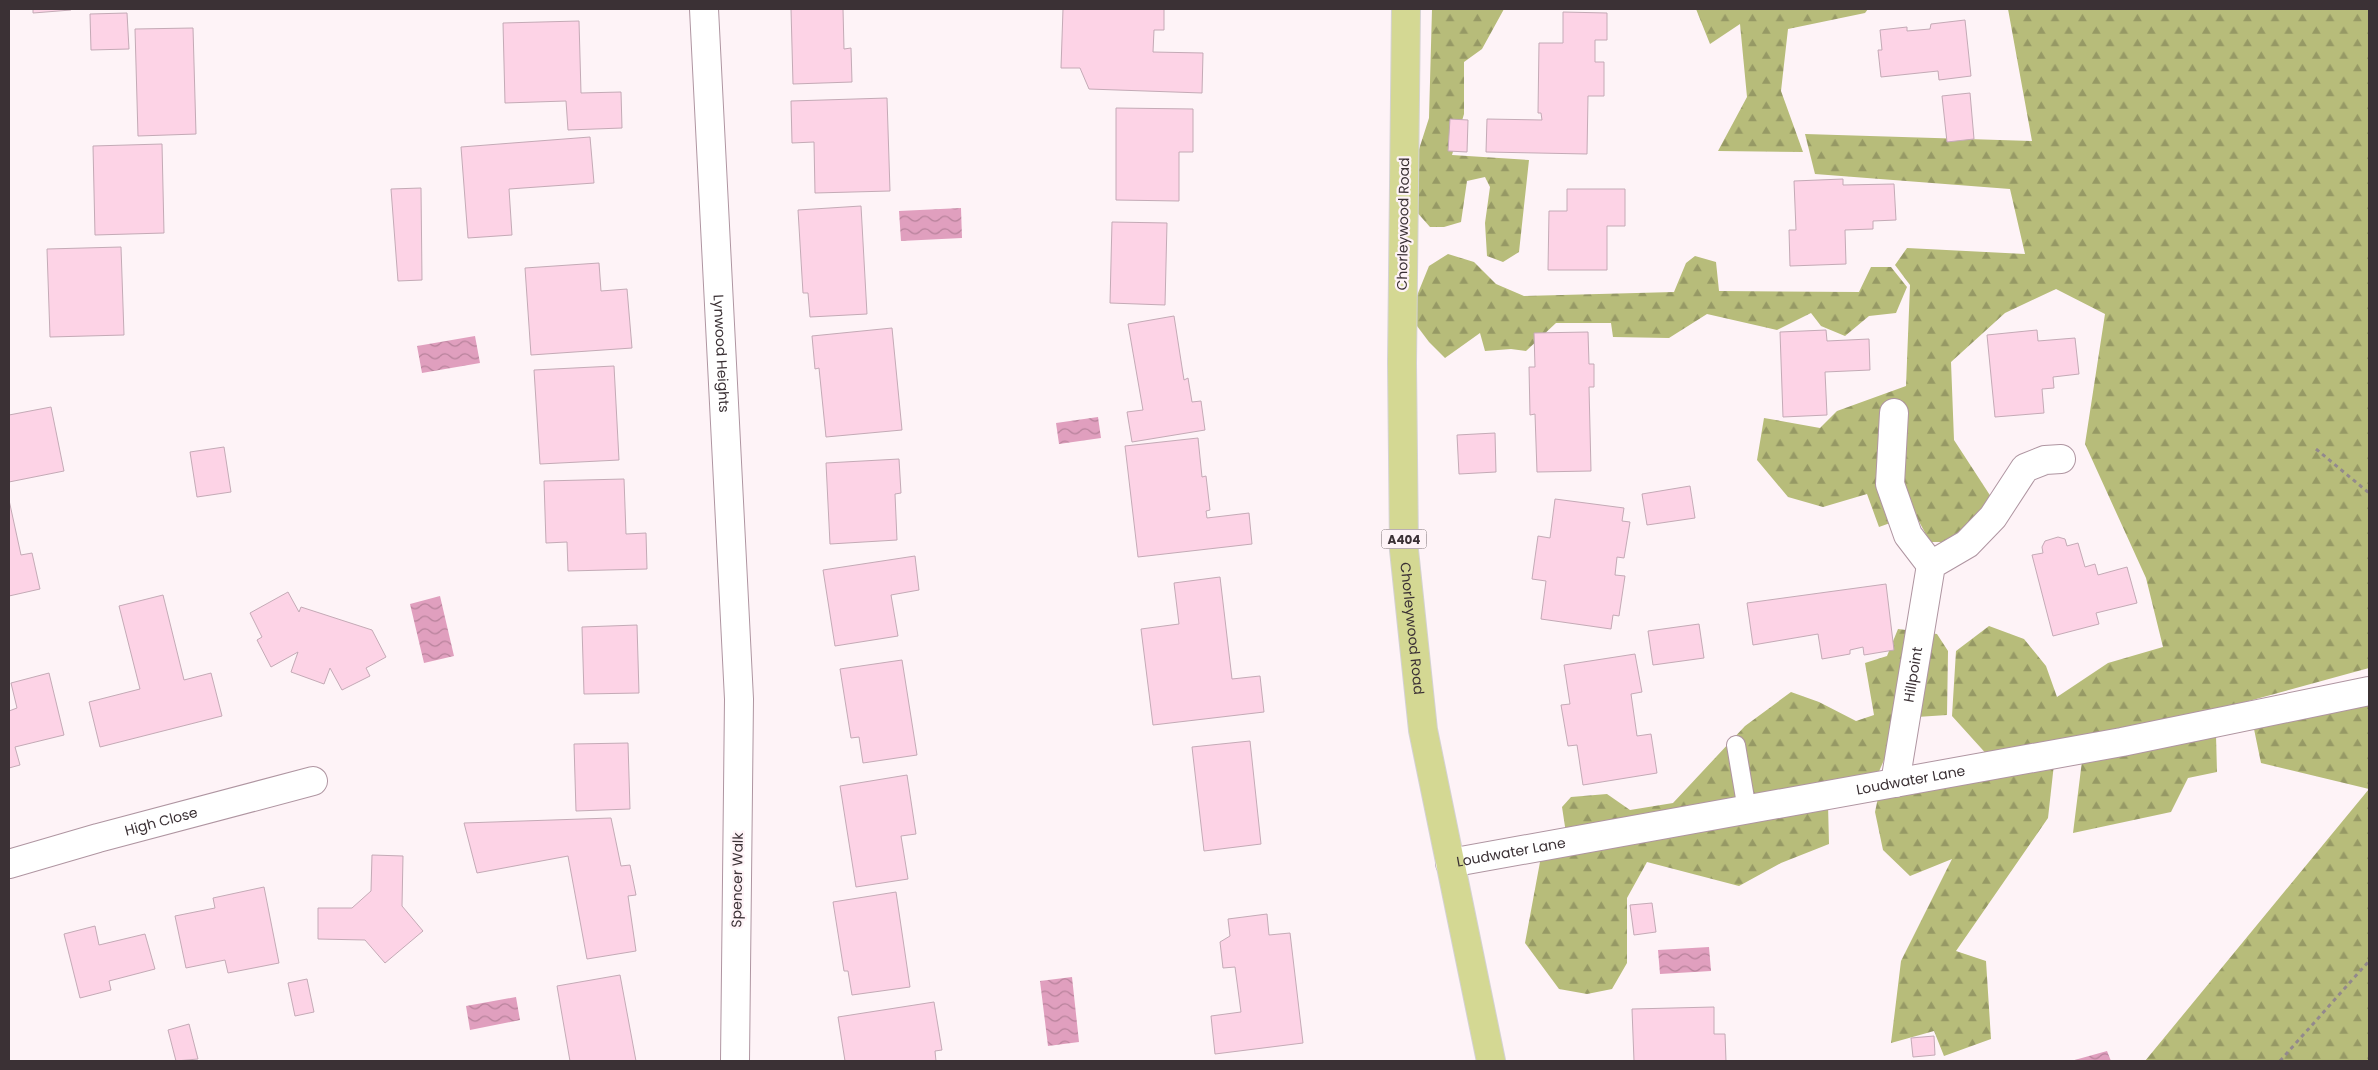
<svg xmlns="http://www.w3.org/2000/svg" width="2378" height="1070" font-family="Poppins,sans-serif">
  <style>
    .forest { fill: url(#forest-firs) }
    .water { fill: url(#water-waves) }
    .building { fill: #fdd3e6; stroke: #c4aab6 }
    .lines { fill: none; stroke-linecap: round; stroke-linejoin: round }
    .service-casing { stroke: #af95a1; stroke-width: 20 }
    .minor-casing { stroke: #af95a1; stroke-width: 30 }
    .primary-casing { stroke: #d4d2d3; stroke-width: 30 }
    .path { stroke: #93898d; stroke-width: 3; stroke-dasharray: 4 4; stroke-linecap: butt }
    .service { stroke: #fff; stroke-width: 18 }
    .minor { stroke: #fff; stroke-width: 28 }
    .primary { stroke: #d4d893; stroke-width: 28 }
    .labels { text-anchor: middle; dominant-baseline: central; stroke-width: 4.5; stroke-linejoin: round; paint-order: stroke }
    .shield { fill: #fef3f7; stroke: #766b6f; stroke-width: 1 }
    .shield-label { font-size: 12px; font-weight: bold; fill: #3b3135 }
    .street-label { font-size: 14px; fill: #3b3135; stroke: #fef3f7 }
  </style>
  <defs>
    <pattern id="forest-firs" width="22" height="20" patternUnits="userSpaceOnUse" patternTransform="scale(1.25)"><rect width="22" height="20" fill="#b7bc7a"/><path d="M5 1l3.5 6h-7zM16 11l3.5 6h-7z" fill="#969965"/></pattern>
    <pattern id="water-waves" width="16" height="10" patternUnits="userSpaceOnUse" patternTransform="scale(1.25)"><rect width="16" height="10" fill="#e09fbe"/><path d="M0 5q4-4 8 0t8 0" fill="none" stroke="#b7829b"/></pattern>
  </defs>
  <rect width="100%" height="100%" fill="#fef3f7"/>
  <path class="forest" d="M 1432,9 L 1504,9 L 1482,49 L 1464,62 L 1464,114 L 1452,155 L 1529,160 L 1519,252 L 1503,262 L 1487,256 L 1485,223 L 1490,187 L 1485,177 L 1467,181 L 1461,222 L 1444,227 L 1430,227 L 1415,210 L 1413,168 L 1429,118 Z
    M 1696,9 L 1868,9 L 1865,13 L 1788,29 L 1781,91 L 1803,152 L 1718,151 L 1747,97 L 1740,24 L 1710,44 Z
    M 2008,9 L 2369,9 L 2369,668 L 2216,710 L 1990,758 L 1952,716 L 1956,651 L 1989,626 L 2024,639 L 2046,666 L 2057,697 L 2108,663 L 2163,647 L 2146,578 L 2085,444 L 2105,314 L 2056,289 L 2005,313 L 1951,362 L 1954,440 L 1995,503 L 1961,542 L 1930,542 L 1915,514 L 1879,527 L 1867,494 L 1823,507 L 1788,497 L 1757,460 L 1764,418 L 1820,428 L 1837,411 L 1906,386 L 1910,285 L 1895,265 L 1907,248 L 2025,254 L 2010,189 L 1815,174 L 1805,134 L 2032,141 Z
    M 1448,254 L 1474,262 L 1496,284 L 1524,296 L 1674,292 L 1686,263 L 1695,256 L 1716,262 L 1719,291 L 1859,292 L 1871,267 L 1891,267 L 1907,287 L 1896,313 L 1869,316 L 1845,336 L 1821,326 L 1811,313 L 1777,330 L 1707,314 L 1669,338 L 1613,337 L 1611,323 L 1556,323 L 1526,351 L 1511,349 L 1485,351 L 1480,333 L 1445,358 L 1429,342 L 1414,322 L 1416,298 L 1429,266 Z
    M 1898,629 L 1937,634 L 1948,651 L 1947,715 L 1917,717 L 1891,744 L 1877,776 L 1828,804 L 1829,844 L 1781,863 L 1739,886 L 1647,862 L 1627,898 L 1627,963 L 1612,989 L 1587,994 L 1559,989 L 1525,943 L 1540,862 L 1566,833 L 1562,807 L 1571,797 L 1607,794 L 1630,810 L 1673,803 L 1745,726 L 1791,692 L 1819,702 L 1856,721 L 1874,715 L 1865,663 L 1887,656 Z
    M 2369,681 L 2369,1061 L 2145,1061 L 2369,789 L 2261,763 L 2254,729 L 2216,735 L 2217,772 L 2188,778 L 2171,812 L 2073,833 L 2082,761 L 2054,764 L 2048,818 L 1956,951 L 1986,961 L 1991,1039 L 1944,1056 L 1934,1031 L 1891,1043 L 1901,961 L 1952,859 L 1910,876 L 1883,850 L 1875,812 L 1883,774 Z"/>
  <path class="water" d="M 961,208 L 962,238 L 901,241 L 899,211 Z
    M 475,336 L 480,363 L 422,373 L 417,346 Z
    M 1098,417 L 1101,438 L 1059,444 L 1056,423 Z
    M 440,596 L 454,656 L 424,663 L 410,604 Z
    M 1709,947 L 1711,971 L 1660,974 L 1658,950 Z
    M 1072,977 L 1079,1042 L 1048,1046 L 1040,981 Z
    M 516,997 L 520,1020 L 470,1030 L 466,1006 Z
    M 2107,1051 L 2111,1061 L 2071,1061 Z"/>
  <path class="building" d="M 33,9 L 71,9 L 71,10 L 33,13 Z
    M 791,9 L 843,9 L 844,49 L 851,48 L 852,82 L 793,84 Z
    M 1063,9 L 1164,9 L 1164,30 L 1154,30 L 1153,52 L 1203,53 L 1202,93 L 1089,89 L 1080,68 L 1061,68 Z
    M 1563,12 L 1607,13 L 1607,40 L 1595,40 L 1595,62 L 1604,62 L 1604,96 L 1588,96 L 1587,154 L 1486,152 L 1487,119 L 1542,120 L 1541,113 L 1538,113 L 1539,43 L 1563,43 Z
    M 127,13 L 129,49 L 91,50 L 90,14 Z
    M 1965,20 L 1971,76 L 1939,80 L 1938,71 L 1881,77 L 1878,50 L 1882,50 L 1880,30 L 1907,27 L 1907,31 L 1930,29 L 1931,24 Z
    M 579,21 L 581,93 L 621,92 L 622,128 L 568,130 L 566,101 L 505,103 L 503,23 Z
    M 193,28 L 196,134 L 138,136 L 135,29 Z
    M 1970,93 L 1974,139 L 1947,142 L 1942,96 Z
    M 887,98 L 890,191 L 815,193 L 814,142 L 792,143 L 791,101 Z
    M 1116,108 L 1193,109 L 1193,152 L 1179,152 L 1179,201 L 1116,200 Z
    M 1450,119 L 1468,120 L 1467,152 L 1448,151 Z
    M 590,137 L 594,183 L 509,189 L 512,235 L 468,238 L 461,147 Z
    M 162,144 L 164,233 L 95,235 L 93,146 Z
    M 1843,179 L 1843,185 L 1894,184 L 1896,220 L 1873,221 L 1873,229 L 1845,230 L 1846,264 L 1790,266 L 1789,230 L 1796,230 L 1794,181 Z
    M 421,188 L 422,280 L 398,281 L 391,189 Z
    M 1567,189 L 1625,189 L 1625,226 L 1607,226 L 1607,270 L 1548,270 L 1549,211 L 1567,211 Z
    M 861,206 L 867,314 L 810,317 L 808,293 L 803,293 L 798,210 Z
    M 1112,222 L 1167,223 L 1165,305 L 1110,303 Z
    M 121,247 L 124,335 L 50,337 L 47,249 Z
    M 599,263 L 601,291 L 627,289 L 632,348 L 531,355 L 525,268 Z
    M 1174,316 L 1184,380 L 1188,378 L 1192,402 L 1201,401 L 1205,430 L 1132,442 L 1127,412 L 1143,410 L 1128,324 Z
    M 892,328 L 902,430 L 826,437 L 819,368 L 815,369 L 812,336 Z
    M 1826,330 L 1827,341 L 1869,339 L 1870,370 L 1825,372 L 1827,415 L 1783,417 L 1780,332 Z
    M 2037,330 L 2038,341 L 2075,338 L 2079,374 L 2053,377 L 2054,388 L 2042,389 L 2044,413 L 1995,417 L 1987,335 Z
    M 1588,332 L 1589,364 L 1594,364 L 1594,387 L 1589,387 L 1591,471 L 1537,472 L 1535,414 L 1530,415 L 1529,367 L 1535,367 L 1534,333 Z
    M 614,366 L 619,460 L 540,464 L 534,370 Z
    M 51,407 L 64,471 L 9,482 L 9,415 Z
    M 1495,433 L 1496,472 L 1459,474 L 1457,435 Z
    M 1198,438 L 1202,477 L 1206,476 L 1210,510 L 1206,511 L 1207,518 L 1249,513 L 1252,544 L 1138,557 L 1125,446 Z
    M 224,447 L 231,492 L 197,497 L 190,452 Z
    M 899,459 L 901,493 L 895,494 L 897,540 L 830,544 L 826,463 Z
    M 624,479 L 626,534 L 646,533 L 647,569 L 568,571 L 567,542 L 546,543 L 544,481 Z
    M 1690,486 L 1695,518 L 1647,525 L 1642,494 Z
    M 1555,499 L 1624,508 L 1622,521 L 1630,522 L 1624,558 L 1617,557 L 1615,575 L 1625,576 L 1619,616 L 1613,615 L 1611,629 L 1541,619 L 1546,581 L 1532,579 L 1538,536 L 1550,538 Z
    M 9,500 L 21,555 L 32,553 L 40,589 L 9,596 Z
    M 2058,537 L 2065,539 L 2067,546 L 2078,543 L 2085,567 L 2095,564 L 2098,575 L 2127,567 L 2137,603 L 2096,613 L 2099,624 L 2053,636 L 2032,555 L 2043,553 L 2042,547 L 2045,541 Z
    M 915,556 L 919,590 L 891,595 L 898,636 L 835,646 L 823,570 Z
    M 1220,577 L 1232,679 L 1260,676 L 1264,712 L 1153,725 L 1141,629 L 1179,624 L 1174,583 Z
    M 1886,584 L 1894,650 L 1864,655 L 1863,647 L 1850,650 L 1850,654 L 1822,659 L 1818,634 L 1753,645 L 1747,603 Z
    M 288,592 L 299,612 L 301,607 L 372,630 L 386,657 L 366,668 L 370,676 L 342,690 L 330,668 L 324,684 L 291,672 L 298,652 L 271,667 L 257,640 L 262,637 L 250,613 Z
    M 163,595 L 184,680 L 211,673 L 222,716 L 100,747 L 89,702 L 140,689 L 119,606 Z
    M 1699,624 L 1704,658 L 1653,665 L 1648,631 Z
    M 637,625 L 639,693 L 584,694 L 582,627 Z
    M 1635,654 L 1642,692 L 1631,694 L 1637,736 L 1651,734 L 1657,773 L 1583,785 L 1577,745 L 1568,746 L 1561,705 L 1570,704 L 1564,665 Z
    M 902,660 L 917,755 L 863,763 L 859,737 L 851,738 L 840,669 Z
    M 49,673 L 64,735 L 15,747 L 20,765 L 9,768 L 9,711 L 17,708 L 11,683 Z
    M 1250,741 L 1261,844 L 1204,851 L 1192,747 Z
    M 628,743 L 630,809 L 576,811 L 574,744 Z
    M 907,775 L 916,834 L 901,836 L 908,879 L 856,887 L 840,786 Z
    M 611,818 L 621,866 L 630,865 L 636,895 L 628,896 L 636,951 L 587,959 L 568,856 L 477,873 L 464,823 Z
    M 372,855 L 403,856 L 402,906 L 423,931 L 385,963 L 365,940 L 318,939 L 318,908 L 352,908 L 371,891 Z
    M 264,887 L 279,963 L 228,973 L 225,960 L 186,968 L 175,916 L 215,908 L 213,898 Z
    M 896,892 L 910,987 L 852,995 L 848,971 L 844,971 L 833,902 Z
    M 1652,903 L 1656,932 L 1634,935 L 1630,905 Z
    M 1267,914 L 1269,935 L 1290,933 L 1303,1043 L 1215,1054 L 1211,1016 L 1241,1012 L 1235,967 L 1223,968 L 1220,942 L 1230,936 L 1228,919 Z
    M 95,926 L 99,945 L 145,934 L 155,969 L 109,981 L 111,990 L 80,998 L 64,934 Z
    M 620,975 L 636,1061 L 570,1061 L 557,986 Z
    M 307,979 L 314,1012 L 295,1016 L 288,983 Z
    M 934,1002 L 942,1050 L 935,1051 L 936,1061 L 845,1061 L 838,1017 Z
    M 1714,1007 L 1714,1034 L 1725,1034 L 1726,1061 L 1634,1061 L 1632,1009 Z
    M 189,1024 L 198,1059 L 176,1061 L 168,1030 Z
    M 1934,1036 L 1935,1055 L 1913,1057 L 1911,1038 Z"/>
  <g class="lines">
    <defs>
      <path id="service" d="M 1736,745 L 1747,810"/>
      <g id="minor">
        <path id="s1" d="M 704,9 L 739,699 L 735,1061"/>
        <path d="M 1894,413 L 1890,484 L 1908,535 L 1931,565"/>
        <path id="s2" d="M 1895,783 L 1931,565 L 1967,544 L 1993,517 L 2025,468 L 2045,460 L 2061,459"/>
        <path id="s3" d="M 1450,863 L 2122,742 L 2369,691"/>
        <path id="s4" d="M 9,864 L 98,838 L 313,781"/>
      </g>
      <g id="primary">
        <path id="s5" d="M 1406,9 L 1402,363 L 1404,550 L 1423,730 L 1491,1061"/>
      </g>
    </defs>
    <use href="#service" class="service-casing"/>
    <use href="#minor" class="minor-casing"/>
    <use href="#primary" class="primary-casing"/>
    <path class="path" d="M 2316,449 L 2369,493
      M 2280,1061 L 2369,961"/>
    <use href="#service" class="service"/>
    <use href="#minor" class="minor"/>
    <use href="#primary" class="primary"/>
  </g>
  <g class="labels">
    <rect class="shield" x="1381.5" y="529.5" width="45" height="19" rx="4"/>
    <g class="shield-label">
      <text x="1404" y="539">A404</text>
    </g>
    <g class="street-label">
      <text transform="translate(1403 224) rotate(-89)">Chorleywood Road</text>
      <text stroke="none"><textPath href="#s1" startOffset="345">Lynwood Heights</textPath></text>
      <text stroke="none"><textPath href="#s5" startOffset="620">Chorleywood Road</textPath></text>
      <text stroke="none"><textPath href="#s2" startOffset="110">Hillpoint</textPath></text>
      <text stroke="none"><textPath href="#s3" startOffset="468">Loudwater Lane</textPath></text>
      <text stroke="none"><textPath href="#s4" startOffset="158">High Close</textPath></text>
      <text stroke="none"><textPath href="#s3" startOffset="62">Loudwater Lane</textPath></text>
      <text transform="translate(737 880) rotate(-89)">Spencer Walk</text>
    </g>
  </g>
  <rect width="2378" height="1070" fill="none" stroke="#3b3135" stroke-width="20"/>
</svg>
